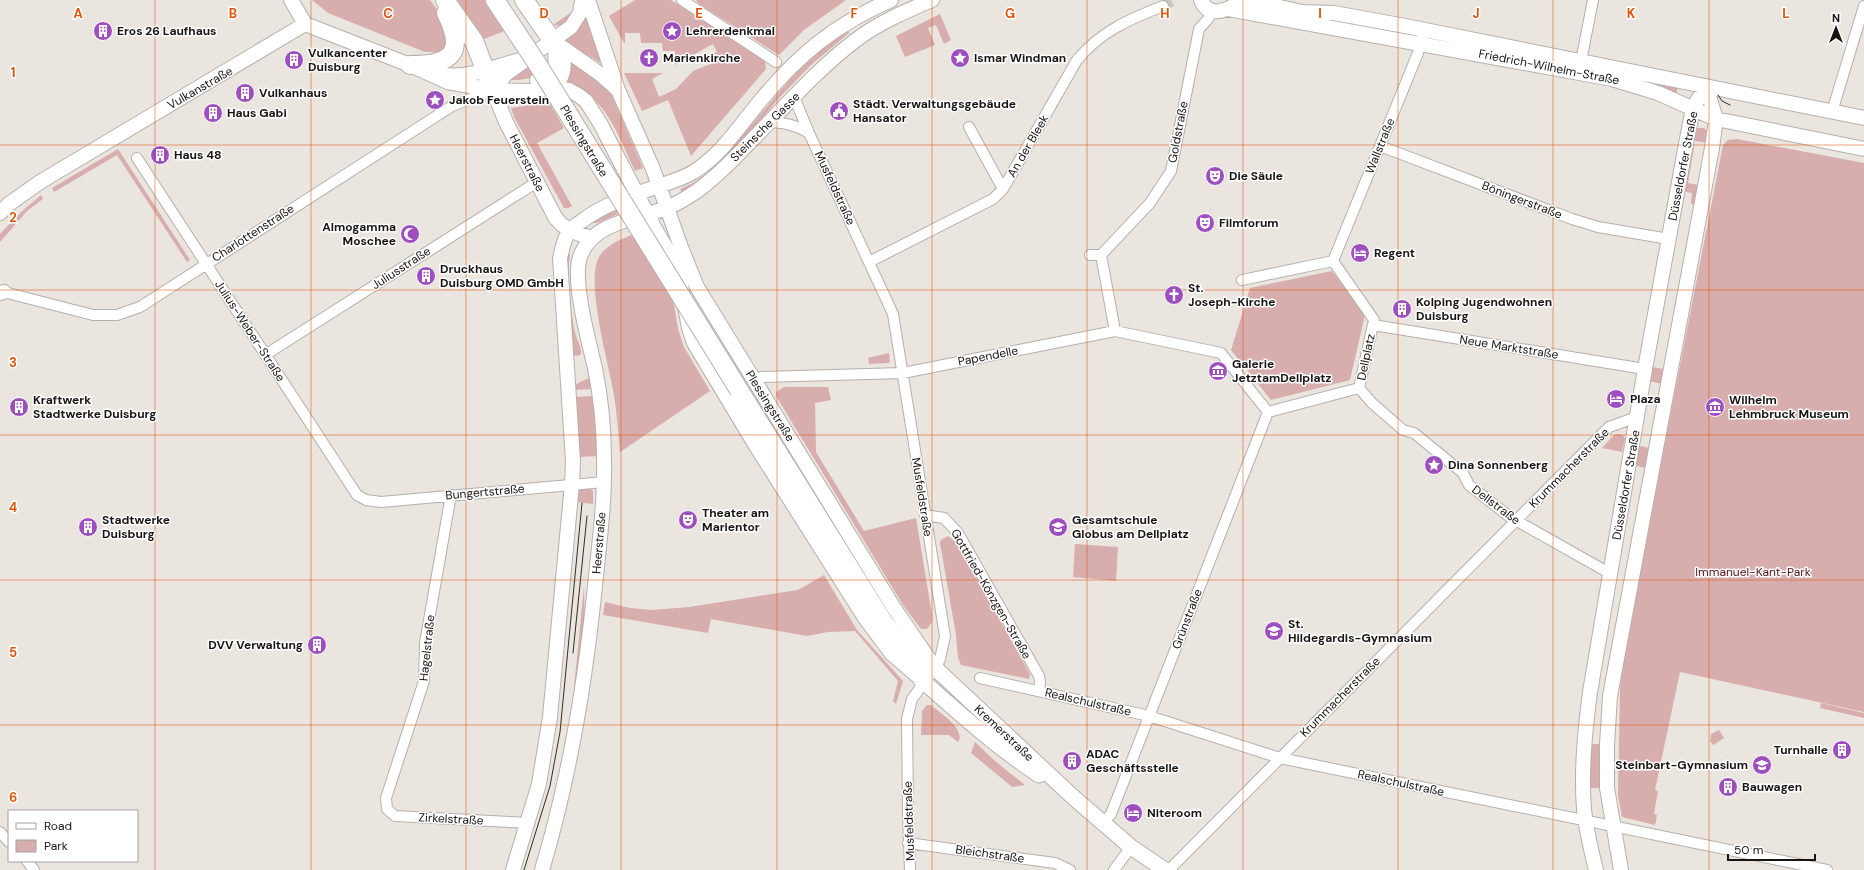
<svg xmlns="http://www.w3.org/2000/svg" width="1864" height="870" font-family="'DM Sans',sans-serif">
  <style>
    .green { fill: #d7adad }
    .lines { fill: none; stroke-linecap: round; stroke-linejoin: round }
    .street-tunnel { stroke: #cbc6c0; stroke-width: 10; stroke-dasharray: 10 5; stroke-linecap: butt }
    .street-casing { stroke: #b6afaa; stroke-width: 12 }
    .secondary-casing { stroke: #b6afaa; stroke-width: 16 }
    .primary-casing { stroke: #b6afaa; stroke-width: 17 }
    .highway-casing { stroke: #b6afaa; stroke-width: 20 }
    .street { stroke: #fff; stroke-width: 10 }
    .secondary { stroke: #fff; stroke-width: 14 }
    .primary { stroke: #fff; stroke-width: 15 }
    .highway { stroke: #fff; stroke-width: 18 }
    .tram { stroke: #302d2b; stroke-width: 1 }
    .highway-bridge-casing { stroke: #b6afaa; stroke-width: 20; stroke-linecap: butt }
    .highway-bridge { stroke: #fff; stroke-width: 18 }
    .grid { fill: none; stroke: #de560c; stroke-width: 1; stroke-opacity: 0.55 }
    .labels { text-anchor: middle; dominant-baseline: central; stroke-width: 3; stroke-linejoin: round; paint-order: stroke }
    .poi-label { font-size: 12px; font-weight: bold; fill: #171413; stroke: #fff; text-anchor: start }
    .street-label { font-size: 12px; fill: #171413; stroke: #fff }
    .park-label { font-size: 12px; fill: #531119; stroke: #fff }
    .grid-label { font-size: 13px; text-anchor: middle; font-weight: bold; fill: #de560c; stroke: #fff; stroke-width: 3; stroke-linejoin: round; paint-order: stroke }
  </style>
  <rect width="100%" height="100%" fill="#ebe5df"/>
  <path class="green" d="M 312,0 L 430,0 L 445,20 L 450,42 L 441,52 L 425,52 L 328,13 Z
    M 457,0 L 486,0 L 507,30 L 484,39 Z
    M 635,0 L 671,0 L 765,61 L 766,69 L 691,156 L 668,100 L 642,111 L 624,73 L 663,73 L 652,79 L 659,97 L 676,89 L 693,71 L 713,63 L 710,55 L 717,52 L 713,44 L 675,65 L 675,51 L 663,51 L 662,43 L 641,43 L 640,33 L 625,33 L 625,43 L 624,43 L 609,16 Z
    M 696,0 L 846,0 L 804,30 L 779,55 L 699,4 Z
    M 1257,8 L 1335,19 L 1399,32 L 1398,34 Z
    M 576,9 L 574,14 L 562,26 L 553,25 Z
    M 587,13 L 601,61 L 600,63 L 565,41 Z
    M 940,14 L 951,40 L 944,44 L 936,25 L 928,28 L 935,45 L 905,57 L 896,36 Z
    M 847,29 L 849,33 L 811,65 L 780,97 L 738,147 L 715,171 L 682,193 L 680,189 L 693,183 L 713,170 L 792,77 L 822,48 Z
    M 573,62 L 602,84 L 611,94 L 643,168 L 635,171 C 621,142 605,93 569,86 L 566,79 L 570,64 Z
    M 528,64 L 536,77 L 519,80 L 508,80 Z
    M 1657,82 L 1678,87 L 1676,94 L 1656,85 Z
    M 549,102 L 564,128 L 537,143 L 572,206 L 568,208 L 564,208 L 514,117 L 511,108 Z
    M 1699,128 L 1704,128 L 1707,131 L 1707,143 L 1690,140 L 1695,129 Z
    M 1737,139 L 1864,163 L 1864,712 L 1680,672 L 1655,790 L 1658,791 L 1654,814 L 1657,815 L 1655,825 L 1622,817 L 1618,795 L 1620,688 L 1625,648 L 1723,145 L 1728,140 Z
    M 1689,147 L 1694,148 L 1688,183 L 1699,185 L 1696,205 L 1691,204 L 1692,193 L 1682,191 Z
    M 118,149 L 190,260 L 187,262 L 117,155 L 54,192 L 52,188 Z
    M 41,195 L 43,199 L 27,211 L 0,242 L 0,234 L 21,212 Z
    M 618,209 L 620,213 L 597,223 L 592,223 L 592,222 Z
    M 634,234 L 673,298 L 678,329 L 684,347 L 710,391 L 620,452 C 618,433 617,414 614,395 C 609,365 585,282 599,257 C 607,244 620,240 634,234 Z
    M 566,253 L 570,254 C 567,278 570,304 574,328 C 575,336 582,347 581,354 L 578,356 L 572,355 Z
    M 1332,271 L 1365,315 L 1350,380 L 1271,400 L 1231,350 L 1250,288 Z
    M 889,353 L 890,362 L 888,363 L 869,364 L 868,358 Z
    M 1651,367 L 1665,369 L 1662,384 L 1648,381 Z
    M 589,378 L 590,379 L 592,389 L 574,390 L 574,385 Z
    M 784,387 L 828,387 L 831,400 L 815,403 L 816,452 L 864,531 L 916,518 L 932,615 L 932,622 L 927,629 L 921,629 L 903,605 L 776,396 L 776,392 Z
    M 595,396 L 599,456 L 579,457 L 575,397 Z
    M 1619,434 L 1623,435 L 1625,439 L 1622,452 L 1602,448 L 1614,435 Z
    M 1636,445 L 1649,448 L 1645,468 L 1633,465 Z
    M 799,465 L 887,607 L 885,608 L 797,467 Z
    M 588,486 L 593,491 L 593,504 L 577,502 L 580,489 Z
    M 948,536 L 956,542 L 1030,674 L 1029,679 L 961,665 L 958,658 L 956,635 L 940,543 L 941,540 Z
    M 1075,544 L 1118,547 L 1116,581 L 1073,577 Z
    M 824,575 L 857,630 L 903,681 L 896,704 L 893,701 L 898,681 L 855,631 L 828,632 L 807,636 L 711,619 L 708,633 L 603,615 L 605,602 L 630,608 L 652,610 L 689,607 L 798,590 Z
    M 584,586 L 585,630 L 576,686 L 574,688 Z
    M 1821,703 L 1864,713 L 1864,718 L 1820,708 Z
    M 927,705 L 931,705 C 939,712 967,730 958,742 L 949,735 L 921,735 L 922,711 Z
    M 1719,730 L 1724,738 L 1713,745 L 1710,741 L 1711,734 Z
    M 975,742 L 995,761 L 1025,785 L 1012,787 L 971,753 Z
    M 1589,744 L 1602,744 L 1604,788 L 1588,788 Z"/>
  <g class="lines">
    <path class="street-tunnel" d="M 1163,6 L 1176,0"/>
    <defs>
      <path id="street" d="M 682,0 L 776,62
        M 1580,66 L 1593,0
        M 794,97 L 809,133 L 893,314 L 945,636 L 940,659 L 935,668 L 912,699 L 907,719 L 908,814 L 910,870
        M 1832,112 L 1864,6
        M 770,122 C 785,123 796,125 809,133
        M 969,127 L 1003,189
        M 1380,146 L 1572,219 L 1598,227 L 1669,239
        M 137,158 L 357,495 L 366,500 L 381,502 L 604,482
        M 1090,255 L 1101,255 L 1150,203 L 1171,171 L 1199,29 L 1208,19 L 1211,12
        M 1101,255 L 1115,331
        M 1333,261 L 1418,53 L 1422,38
        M 1333,261 L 1374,320 L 1359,388
        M 869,262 L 993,199 L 1003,189 L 1077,60 C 1101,31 1130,19 1163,6
        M 1242,280 L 1333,261
        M 0,291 L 93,315 L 117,315 L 140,307 L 452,106 L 493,90
        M 1373,325 L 1645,369
        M 265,355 L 537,182
        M 753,379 L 761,377 L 903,373 L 1115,331 L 1221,353 L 1268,412 L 1359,388
        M 1359,388 L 1372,403 L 1403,430 L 1414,433 L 1463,473 L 1469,485 L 1510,517 L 1611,574
        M 451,495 L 425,643 L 424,681 L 386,798 L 387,809 L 395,816 L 529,823
        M 925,515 L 944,518 L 958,533 L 1039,676 L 1040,682 L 1039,691
        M 980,678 L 1149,716 L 1280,758 L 1827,870
        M 1103,823 L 1111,814 L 1268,412
        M 0,832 L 9,842
        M 908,843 L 1055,863 L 1070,870
        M 27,861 L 34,870
        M 1114,870 L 1131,847
        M 1169,870 L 1609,427 L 1637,417"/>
      <path id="secondary" d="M 291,0 L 305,24
        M 588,0 L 618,90 L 653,169 L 682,250 L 697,287 L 894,608 L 933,665
        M 1201,0 C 1208,17 1223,12 1237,4
        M 1248,0 L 1302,12 L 1334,13 L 1405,26 L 1864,118
        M 1228,9 L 1612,79 L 1658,93 L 1716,119 L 1726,121 L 1864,149
        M 305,24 L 410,65 L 448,82 L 493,90 L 529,91 L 554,88 L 569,90 L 578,95 L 586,101 L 600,123 L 654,227 L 675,263 L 680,279 L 689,328 L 694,343 L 756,446 L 865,618 L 892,654 L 915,674
        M 552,40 L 600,74 L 617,89
        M 445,75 C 472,78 495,66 520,60
        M 537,80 L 547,76 L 556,67 L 555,51 L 552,40
        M 554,88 C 563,77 565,70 563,56
        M 493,90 L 506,122 L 555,217 C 564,230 577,233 591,238
        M 493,90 L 506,74 L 571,27 L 580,13 L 582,0
        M 0,213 L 9,204 L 40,182 L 305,24
        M 0,293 L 4,292
        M 513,870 L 539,784 L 550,717 L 572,484 L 573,461 L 560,258 C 562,250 564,237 570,230 C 573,227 578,224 582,221 C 604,204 633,195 659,186 C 672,181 686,178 698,169 C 723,152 741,124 761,100 C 799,54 836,24 891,0
        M 542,870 C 571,772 586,677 596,576 C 600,537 605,498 604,458 C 604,428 601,398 595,368 C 589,342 572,282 580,257 C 593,220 638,220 669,207 C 679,203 688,197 697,191 C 716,177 732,161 748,144 C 783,109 816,70 856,40 C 878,23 906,11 932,0
        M 1596,870 C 1591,850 1586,830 1584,809 C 1581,770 1585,731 1590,692 L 1645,369 L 1686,144 L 1693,108 L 1706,86
        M 1621,870 L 1607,788 L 1607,745 L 1610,696 L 1712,148 L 1716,119 L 1706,86"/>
      <path id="primary" d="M 935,668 L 1073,797 L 1131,847 L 1165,870
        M 924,682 C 961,715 997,747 1039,775"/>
      <path id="highway" d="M 445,0 L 474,41 L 493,90
        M 524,0 L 552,40
        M 410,65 C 452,65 466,53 446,13
        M 739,390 L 884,623 L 902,645 L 924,682
        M 907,649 L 935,668"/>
    </defs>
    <use href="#street" class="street-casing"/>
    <use href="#secondary" class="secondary-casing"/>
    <use href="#primary" class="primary-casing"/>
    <use href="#highway" class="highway-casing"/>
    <use href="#street" class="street"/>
    <use href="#secondary" class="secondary"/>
    <use href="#primary" class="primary"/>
    <use href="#highway" class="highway"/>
    <path class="tram" d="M 1718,95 L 1722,101 L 1730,105
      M 573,653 L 587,516
      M 524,870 L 550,786 L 560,732 L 582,503"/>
    <defs>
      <path id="highway-bridge" d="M 495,0 L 538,65 L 739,390"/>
    </defs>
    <use href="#highway-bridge" class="highway-bridge-casing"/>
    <use href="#highway-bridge" class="highway-bridge"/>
  </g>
  <path class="grid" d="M 155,0 L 155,870M 311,0 L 311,870M 466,0 L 466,870M 621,0 L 621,870M 777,0 L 777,870M 932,0 L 932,870M 1087,0 L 1087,870M 1243,0 L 1243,870M 1398,0 L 1398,870M 1553,0 L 1553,870M 1709,0 L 1709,870M 0,145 L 1864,145M 0,290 L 1864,290M 0,435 L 1864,435M 0,580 L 1864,580M 0,725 L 1864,725"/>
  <defs>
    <symbol id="building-disc" viewBox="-11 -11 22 22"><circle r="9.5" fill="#9e4fbf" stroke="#fff"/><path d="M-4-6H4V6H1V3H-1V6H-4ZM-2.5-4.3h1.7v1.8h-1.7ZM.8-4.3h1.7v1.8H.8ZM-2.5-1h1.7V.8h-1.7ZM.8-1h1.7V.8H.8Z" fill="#fff"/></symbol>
    <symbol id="sight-disc" viewBox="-11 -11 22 22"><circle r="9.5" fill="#9e4fbf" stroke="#fff"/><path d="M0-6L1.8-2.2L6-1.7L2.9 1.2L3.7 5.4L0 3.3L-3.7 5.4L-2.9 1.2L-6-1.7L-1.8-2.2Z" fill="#fff"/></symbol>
    <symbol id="church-disc" viewBox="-11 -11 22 22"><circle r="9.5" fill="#9e4fbf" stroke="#fff"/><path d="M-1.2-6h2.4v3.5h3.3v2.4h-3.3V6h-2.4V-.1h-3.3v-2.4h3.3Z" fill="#fff"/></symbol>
    <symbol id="civic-disc" viewBox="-11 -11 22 22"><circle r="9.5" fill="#9e4fbf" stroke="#fff"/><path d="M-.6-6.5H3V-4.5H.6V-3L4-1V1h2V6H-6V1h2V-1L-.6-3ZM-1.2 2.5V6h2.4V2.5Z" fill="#fff"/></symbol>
    <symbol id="theatre-disc" viewBox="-11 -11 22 22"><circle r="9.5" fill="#9e4fbf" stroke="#fff"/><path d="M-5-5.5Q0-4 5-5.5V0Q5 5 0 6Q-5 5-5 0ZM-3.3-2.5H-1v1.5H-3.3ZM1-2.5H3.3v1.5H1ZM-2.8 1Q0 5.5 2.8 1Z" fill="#fff"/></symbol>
    <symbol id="mosque-disc" viewBox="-11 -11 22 22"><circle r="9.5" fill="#9e4fbf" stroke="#fff"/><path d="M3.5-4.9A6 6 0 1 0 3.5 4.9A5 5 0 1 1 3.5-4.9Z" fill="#fff"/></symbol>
    <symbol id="hotel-disc" viewBox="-11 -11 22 22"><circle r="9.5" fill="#9e4fbf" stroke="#fff"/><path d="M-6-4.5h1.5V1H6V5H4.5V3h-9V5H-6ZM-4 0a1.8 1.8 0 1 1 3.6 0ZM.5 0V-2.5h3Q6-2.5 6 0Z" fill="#fff"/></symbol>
    <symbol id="museum-disc" viewBox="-11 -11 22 22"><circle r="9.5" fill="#9e4fbf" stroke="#fff"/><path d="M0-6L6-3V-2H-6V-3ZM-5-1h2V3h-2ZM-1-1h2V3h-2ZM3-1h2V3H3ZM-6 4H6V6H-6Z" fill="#fff"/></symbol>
    <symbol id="school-disc" viewBox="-11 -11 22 22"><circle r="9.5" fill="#9e4fbf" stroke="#fff"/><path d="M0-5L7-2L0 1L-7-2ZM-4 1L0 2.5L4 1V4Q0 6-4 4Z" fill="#fff"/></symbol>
  </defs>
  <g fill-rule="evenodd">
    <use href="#building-disc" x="92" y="20" width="22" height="22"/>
    <use href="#sight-disc" x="661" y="20" width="22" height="22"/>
    <use href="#church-disc" x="638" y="47" width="22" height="22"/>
    <use href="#sight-disc" x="949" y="47" width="22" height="22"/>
    <use href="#building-disc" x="283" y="49" width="22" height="22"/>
    <use href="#building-disc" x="234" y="82" width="22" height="22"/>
    <use href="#sight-disc" x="424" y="89" width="22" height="22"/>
    <use href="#civic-disc" x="828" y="100" width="22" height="22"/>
    <use href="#building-disc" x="202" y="102" width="22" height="22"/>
    <use href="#building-disc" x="149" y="144" width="22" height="22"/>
    <use href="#theatre-disc" x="1204" y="165" width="22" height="22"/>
    <use href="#theatre-disc" x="1194" y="212" width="22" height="22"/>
    <use href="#mosque-disc" x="399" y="223" width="22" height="22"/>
    <use href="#hotel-disc" x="1349" y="242" width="22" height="22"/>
    <use href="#building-disc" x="415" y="265" width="22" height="22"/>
    <use href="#church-disc" x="1163" y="284" width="22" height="22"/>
    <use href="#building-disc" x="1391" y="298" width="22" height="22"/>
    <use href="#museum-disc" x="1207" y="360" width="22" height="22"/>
    <use href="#hotel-disc" x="1605" y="388" width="22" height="22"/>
    <use href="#building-disc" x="8" y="396" width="22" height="22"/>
    <use href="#museum-disc" x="1704" y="396" width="22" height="22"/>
    <use href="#sight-disc" x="1423" y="454" width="22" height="22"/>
    <use href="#theatre-disc" x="677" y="509" width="22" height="22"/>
    <use href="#building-disc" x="77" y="516" width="22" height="22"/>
    <use href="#school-disc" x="1047" y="516" width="22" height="22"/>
    <use href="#school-disc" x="1263" y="620" width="22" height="22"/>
    <use href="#building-disc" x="306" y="634" width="22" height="22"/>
    <use href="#building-disc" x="1831" y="739" width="22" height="22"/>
    <use href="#building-disc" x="1061" y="750" width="22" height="22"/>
    <use href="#school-disc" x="1751" y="754" width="22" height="22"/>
    <use href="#building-disc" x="1717" y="776" width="22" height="22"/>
    <use href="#hotel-disc" x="1122" y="802" width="22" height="22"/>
  </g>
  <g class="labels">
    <g class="poi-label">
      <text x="117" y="31">Eros 26 Laufhaus</text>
      <text x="686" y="31">Lehrerdenkmal</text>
      <text x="308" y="53">Vulkancenter<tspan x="308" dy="14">Duisburg</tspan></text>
      <text x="663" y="58">Marienkirche</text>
      <text x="974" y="58">Ismar Windman</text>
      <text x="259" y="93">Vulkanhaus</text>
      <text x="449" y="100">Jakob Feuerstein</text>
      <text x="853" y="104">Städt. Verwaltungsgebäude<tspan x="853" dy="14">Hansator</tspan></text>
      <text x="227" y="113">Haus Gabi</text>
      <text x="174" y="155">Haus 48</text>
      <text x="1229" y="176">Die Säule</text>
      <text x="1219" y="223">Filmforum</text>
      <text x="396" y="227" text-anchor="end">Almogamma<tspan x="396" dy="14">Moschee</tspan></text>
      <text x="1374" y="253">Regent</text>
      <text x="440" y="269">Druckhaus<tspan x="440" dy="14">Duisburg OMD GmbH</tspan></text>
      <text x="1188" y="288">St.<tspan x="1188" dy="14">Joseph-Kirche</tspan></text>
      <text x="1416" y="302">Kolping Jugendwohnen<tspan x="1416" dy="14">Duisburg</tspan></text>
      <text x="1232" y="364">Galerie<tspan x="1232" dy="14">JetztamDellplatz</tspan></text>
      <text x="1630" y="399">Plaza</text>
      <text x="33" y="400">Kraftwerk<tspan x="33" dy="14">Stadtwerke Duisburg</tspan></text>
      <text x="1729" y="400">Wilhelm<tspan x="1729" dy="14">Lehmbruck Museum</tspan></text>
      <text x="1448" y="465">Dina Sonnenberg</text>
      <text x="702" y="513">Theater am<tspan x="702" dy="14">Marientor</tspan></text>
      <text x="102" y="520">Stadtwerke<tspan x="102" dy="14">Duisburg</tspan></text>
      <text x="1072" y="520">Gesamtschule<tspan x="1072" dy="14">Globus am Dellplatz</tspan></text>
      <text x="1288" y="624">St.<tspan x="1288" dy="14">Hildegardis-Gymnasium</tspan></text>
      <text x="303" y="645" text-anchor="end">DVV Verwaltung</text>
      <text x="1828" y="750" text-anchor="end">Turnhalle</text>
      <text x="1086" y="754">ADAC<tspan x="1086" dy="14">Geschäftsstelle</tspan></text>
      <text x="1748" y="765" text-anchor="end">Steinbart-Gymnasium</text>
      <text x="1742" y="787">Bauwagen</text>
      <text x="1147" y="813">Niteroom</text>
    </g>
    <g class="street-label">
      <text transform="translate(1549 67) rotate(11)">Friedrich-Wilhelm-Straße</text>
      <text transform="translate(200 88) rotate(-30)">Vulkanstraße</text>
      <text transform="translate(765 127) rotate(-45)">Steinsche Gasse</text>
      <text transform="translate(1178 132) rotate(-79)">Goldstraße</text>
      <text transform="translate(584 141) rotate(59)">Plessingstraße</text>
      <text transform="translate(1028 146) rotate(-60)">An der Bleek</text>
      <text transform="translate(1380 146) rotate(-68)">Wallstraße</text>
      <text transform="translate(527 163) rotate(63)">Heerstraße</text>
      <text transform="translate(1683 166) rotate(-79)">Düsseldorfer Straße</text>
      <text transform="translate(835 188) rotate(65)">Musfeldstraße</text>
      <text transform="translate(1522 200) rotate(21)">Böningerstraße</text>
      <text transform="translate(253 233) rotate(-33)">Charlottenstraße</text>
      <text transform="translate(401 268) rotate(-33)">Juliusstraße</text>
      <text transform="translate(250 331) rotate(57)">Julius-Weber-Straße</text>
      <text transform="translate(1509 347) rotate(9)">Neue Marktstraße</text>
      <text transform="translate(988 356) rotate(-11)">Papendelle</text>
      <text transform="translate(1366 357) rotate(-78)">Dellplatz</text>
      <text transform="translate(770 406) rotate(58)">Plessingstraße</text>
      <text transform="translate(1569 468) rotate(-45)">Krummacherstraße</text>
      <text transform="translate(1626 485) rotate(-80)">Düsseldorfer Straße</text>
      <text transform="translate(485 492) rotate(-5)">Bungertstraße</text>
      <text transform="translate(922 497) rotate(81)">Musfeldstraße</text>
      <text transform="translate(1496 505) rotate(37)">Dellstraße</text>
      <text transform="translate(599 543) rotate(-85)">Heerstraße</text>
      <text transform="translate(991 594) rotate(60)">Gottfried-Könzgen-Straße</text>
      <text transform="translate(1187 619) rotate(-69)">Grünstraße</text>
      <text transform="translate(427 648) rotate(-84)">Hagelstraße</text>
      <text transform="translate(1340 697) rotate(-45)">Krummacherstraße</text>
      <text transform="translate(1088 702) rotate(13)">Realschulstraße</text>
      <text transform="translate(1004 733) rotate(43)">Kremerstraße</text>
      <text transform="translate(1401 783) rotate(12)">Realschulstraße</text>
      <text transform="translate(451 819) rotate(3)">Zirkelstraße</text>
      <text transform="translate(909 821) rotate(-92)">Musfeldstraße</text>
      <text transform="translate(990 854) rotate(8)">Bleichstraße</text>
    </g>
    <g class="park-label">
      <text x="1753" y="572">Immanuel-Kant-Park</text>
    </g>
  </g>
  <g class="grid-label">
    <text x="78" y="18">A</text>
    <text x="233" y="18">B</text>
    <text x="388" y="18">C</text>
    <text x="544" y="18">D</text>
    <text x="699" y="18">E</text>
    <text x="854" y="18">F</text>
    <text x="1010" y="18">G</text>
    <text x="1165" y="18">H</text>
    <text x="1320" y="18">I</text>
    <text x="1476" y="18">J</text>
    <text x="1631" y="18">K</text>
    <text x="1786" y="18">L</text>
    <text x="13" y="77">1</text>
    <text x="13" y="222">2</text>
    <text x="13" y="367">3</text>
    <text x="13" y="512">4</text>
    <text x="13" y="657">5</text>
    <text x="13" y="802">6</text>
  </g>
  <rect x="8" y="810" width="130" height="52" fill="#ffffff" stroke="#a2a1a1"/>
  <rect x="16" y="823" width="20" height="6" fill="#ffffff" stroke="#a2a1a1"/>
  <text x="44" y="830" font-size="12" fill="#171413">Road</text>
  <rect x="16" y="840" width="20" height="12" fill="#d7adad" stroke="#a2a1a1"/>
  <text x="44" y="850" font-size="12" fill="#171413">Park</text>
  <g transform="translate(1836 28)" stroke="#ffffff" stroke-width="3" paint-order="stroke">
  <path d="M0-3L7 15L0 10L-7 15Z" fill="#171413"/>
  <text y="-6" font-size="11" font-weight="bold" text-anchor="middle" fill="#171413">N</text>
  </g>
  <path d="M1728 854v6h87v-6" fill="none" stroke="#171413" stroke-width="2"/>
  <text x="1734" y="854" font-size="12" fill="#171413" stroke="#ffffff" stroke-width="3" paint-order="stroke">50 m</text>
</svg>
